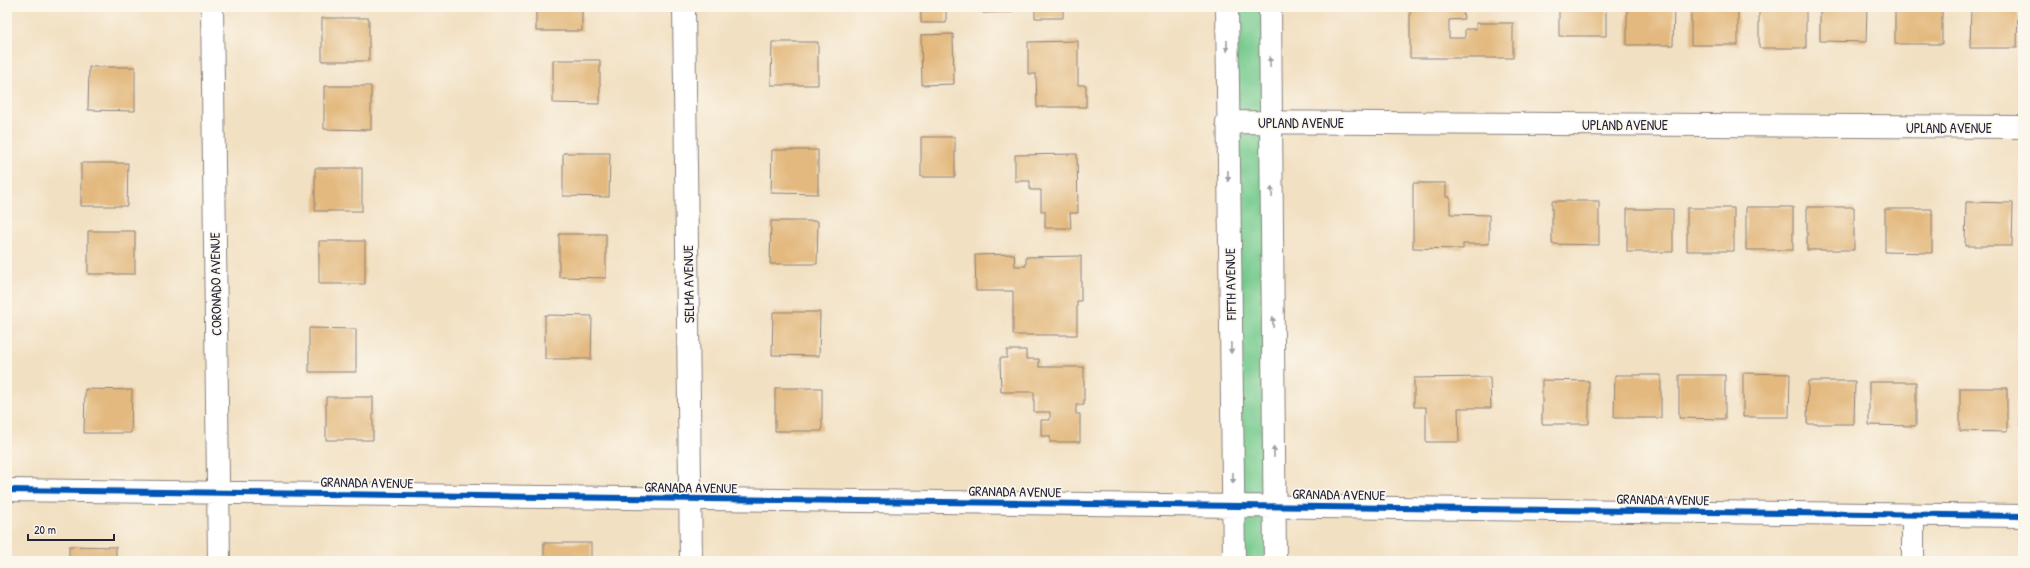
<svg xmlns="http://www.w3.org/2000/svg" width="2030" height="568" font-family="'Patrick Hand',sans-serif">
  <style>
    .green { fill: #76ca8e; stroke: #4c7664 }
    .building { fill: #e3b97f }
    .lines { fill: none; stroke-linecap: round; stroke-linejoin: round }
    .minor-casing { stroke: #8a817e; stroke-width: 24 }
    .minor { stroke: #fff; stroke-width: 22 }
    .cycleway-casing { stroke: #fbf7ec; stroke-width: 8 }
    .cycleway { stroke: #0057b8; stroke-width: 6 }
    .oneway { fill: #9c9ca7 }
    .labels { text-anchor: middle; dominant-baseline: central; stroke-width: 3.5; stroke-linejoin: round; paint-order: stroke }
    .street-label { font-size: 14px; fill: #22223b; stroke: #fbf7ec }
  </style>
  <rect width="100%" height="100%" fill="#fbf7ec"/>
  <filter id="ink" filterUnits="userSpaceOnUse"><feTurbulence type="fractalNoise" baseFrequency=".025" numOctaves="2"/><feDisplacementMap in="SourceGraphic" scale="8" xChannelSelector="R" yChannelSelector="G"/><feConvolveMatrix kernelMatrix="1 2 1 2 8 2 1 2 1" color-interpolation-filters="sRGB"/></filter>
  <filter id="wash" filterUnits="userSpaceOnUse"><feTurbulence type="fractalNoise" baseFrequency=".012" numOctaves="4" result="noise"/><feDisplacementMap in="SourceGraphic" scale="16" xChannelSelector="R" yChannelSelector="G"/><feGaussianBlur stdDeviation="0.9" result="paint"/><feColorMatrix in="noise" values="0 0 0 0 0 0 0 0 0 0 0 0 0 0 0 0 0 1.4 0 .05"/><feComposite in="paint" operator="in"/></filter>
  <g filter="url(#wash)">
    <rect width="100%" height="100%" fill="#f2e0c2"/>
    <path class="green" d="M 1227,7 L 1270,7 L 1275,561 L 1234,561 Z"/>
    <g id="blocks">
      <path class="building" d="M 536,7 L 582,7 L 582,31 L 536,31 Z
        M 921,7 L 946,7 L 946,23 L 921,23 Z
        M 983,7 L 1012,7 L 1012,12 L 983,13 Z
        M 1035,7 L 1063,7 L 1063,18 L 1035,18 Z
        M 1410,7 L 1463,7 L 1464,19 L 1449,20 L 1449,38 L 1465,38 L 1465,29 L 1476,29 L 1476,23 L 1513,23 L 1513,58 L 1410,58 Z
        M 1559,7 L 1606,7 L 1606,36 L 1559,36 Z
        M 1627,7 L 1674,7 L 1673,45 L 1627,45 Z
        M 1691,7 L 1738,7 L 1738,45 L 1691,45 Z
        M 1759,7 L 1806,7 L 1806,48 L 1759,48 Z
        M 1820,7 L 1867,7 L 1866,42 L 1820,41 Z
        M 1895,7 L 1942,7 L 1942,44 L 1895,44 Z
        M 1971,7 L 2018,7 L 2017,48 L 1970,48 Z
        M 322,18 L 369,18 L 369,61 L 322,61 Z
        M 953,34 L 954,84 L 922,85 L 921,35 Z
        M 1078,41 L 1078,85 L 1086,85 L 1086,107 L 1037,107 L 1036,74 L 1028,74 L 1028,42 Z
        M 772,42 L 818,42 L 818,85 L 771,85 Z
        M 553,60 L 600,60 L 600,104 L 553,103 Z
        M 89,67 L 135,67 L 135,111 L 88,110 Z
        M 324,86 L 371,86 L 371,130 L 324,129 Z
        M 921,137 L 955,137 L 955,177 L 921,177 Z
        M 772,150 L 818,150 L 818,194 L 771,193 Z
        M 563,153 L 610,153 L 609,197 L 563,196 Z
        M 1077,154 L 1078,213 L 1070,213 L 1071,228 L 1045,228 L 1045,211 L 1041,211 L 1041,190 L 1030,190 L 1030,181 L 1015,181 L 1015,155 Z
        M 81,163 L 128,163 L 127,206 L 81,206 Z
        M 315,168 L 362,168 L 362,211 L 315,211 Z
        M 1413,183 L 1446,183 L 1446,197 L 1450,197 L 1450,214 L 1489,215 L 1489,244 L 1463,244 L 1463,249 L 1413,248 Z
        M 1552,201 L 1599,201 L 1599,245 L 1552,244 Z
        M 1966,202 L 2013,203 L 2012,246 L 1965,246 Z
        M 1746,207 L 1793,207 L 1793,250 L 1746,250 Z
        M 1807,207 L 1854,207 L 1854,250 L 1807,250 Z
        M 1687,208 L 1734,208 L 1734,251 L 1687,251 Z
        M 1627,209 L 1673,209 L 1673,252 L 1627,252 Z
        M 1885,209 L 1932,209 L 1932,253 L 1885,252 Z
        M 771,221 L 818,221 L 817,264 L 770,264 Z
        M 88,231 L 135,231 L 135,274 L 88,274 Z
        M 559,234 L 606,234 L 606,278 L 559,277 Z
        M 319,241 L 365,241 L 365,284 L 319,284 Z
        M 1014,254 L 1015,266 L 1026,266 L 1026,257 L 1081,256 L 1081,301 L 1077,301 L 1077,335 L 1013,335 L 1013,291 L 976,291 L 975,255 Z
        M 773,312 L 820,312 L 819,356 L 772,355 Z
        M 545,315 L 592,316 L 591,359 L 545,359 Z
        M 309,328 L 356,329 L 356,372 L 309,372 Z
        M 1007,350 L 1026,350 L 1026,359 L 1039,359 L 1039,367 L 1084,367 L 1084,405 L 1076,405 L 1076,414 L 1080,414 L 1080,442 L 1050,442 L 1050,436 L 1041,436 L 1041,420 L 1050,420 L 1050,412 L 1034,412 L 1034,392 L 1001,392 L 1000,358 L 1007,358 Z
        M 1743,373 L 1790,374 L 1789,417 L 1743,417 Z
        M 1615,375 L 1661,375 L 1661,418 L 1614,418 Z
        M 1679,375 L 1725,375 L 1725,419 L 1679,418 Z
        M 1490,377 L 1491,408 L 1458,408 L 1459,442 L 1426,442 L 1426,407 L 1414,407 L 1414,378 Z
        M 1542,380 L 1589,381 L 1589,424 L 1542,424 Z
        M 1808,381 L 1855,381 L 1854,424 L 1807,424 Z
        M 1869,382 L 1916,382 L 1916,426 L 1869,425 Z
        M 2020,382 L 2023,382 L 2023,425 L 2020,425 Z
        M 775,388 L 822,388 L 822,431 L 775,431 Z
        M 1960,388 L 2007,388 L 2007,432 L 1960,431 Z
        M 85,389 L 132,390 L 131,433 L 84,433 Z
        M 326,397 L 373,397 L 373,440 L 326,440 Z
        M 544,543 L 591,543 L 591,561 L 544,561 Z
        M 69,546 L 116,547 L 116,561 L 69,561 Z
        M 770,558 L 817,558 L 817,561 L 770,561 Z
        M 1461,559 L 1500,560 L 1500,561 L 1461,561 Z"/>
    </g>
  </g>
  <g filter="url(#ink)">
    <use href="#blocks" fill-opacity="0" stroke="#8a817e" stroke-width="1"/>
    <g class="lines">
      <defs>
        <path id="minor" d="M 212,7 L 219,561
          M 684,7 L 691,561
          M 1227,7 L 1234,561
          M 1270,7 L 1275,561
          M 1227,122 L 2023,127
          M 7,490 L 2023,516
          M 1913,515 L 1913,561"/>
      </defs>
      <use href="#minor" class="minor-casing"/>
      <use href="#minor" class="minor"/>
      <defs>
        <path id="cycleway" d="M 7,490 L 2023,516"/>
      </defs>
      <use href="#cycleway" class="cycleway-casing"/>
      <use href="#cycleway" class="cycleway"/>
    </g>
    <defs><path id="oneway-solid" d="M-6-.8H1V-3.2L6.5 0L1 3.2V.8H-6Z"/></defs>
    <g class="oneway">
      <use href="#oneway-solid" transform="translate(1227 46) rotate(90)"/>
      <use href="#oneway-solid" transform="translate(1270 62) rotate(-91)"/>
      <use href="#oneway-solid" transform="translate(1228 176) rotate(89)"/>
      <use href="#oneway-solid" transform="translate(1272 192) rotate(-91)"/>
      <use href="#oneway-solid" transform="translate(1273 322) rotate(-91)"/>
      <use href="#oneway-solid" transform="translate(1231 348) rotate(89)"/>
      <use href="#oneway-solid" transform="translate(1274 452) rotate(-91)"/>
      <use href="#oneway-solid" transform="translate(1233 478) rotate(89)"/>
    </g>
  </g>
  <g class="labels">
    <g class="street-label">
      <text x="1301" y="122">UPLAND AVENUE</text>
      <text x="1625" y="124">UPLAND AVENUE</text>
      <text x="1949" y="127">UPLAND AVENUE</text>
      <text transform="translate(215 284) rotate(-91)">CORONADO AVENUE</text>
      <text transform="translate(688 284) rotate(-91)">SELMA AVENUE</text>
      <text transform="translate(1230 284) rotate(-91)">FIFTH AVENUE</text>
      <text transform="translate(367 482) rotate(1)">GRANADA AVENUE</text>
      <text transform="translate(691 487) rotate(1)">GRANADA AVENUE</text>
      <text transform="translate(1015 491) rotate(1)">GRANADA AVENUE</text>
      <text transform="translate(1339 494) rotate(1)">GRANADA AVENUE</text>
      <text transform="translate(1663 499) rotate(1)">GRANADA AVENUE</text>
    </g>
  </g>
  <rect width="2030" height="568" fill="none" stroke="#fbf7ec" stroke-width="24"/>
  <path d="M28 534v6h86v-6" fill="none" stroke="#22223b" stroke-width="2"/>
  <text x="34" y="534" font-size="12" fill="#22223b" stroke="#fbf7ec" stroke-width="3" paint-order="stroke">20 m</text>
</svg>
